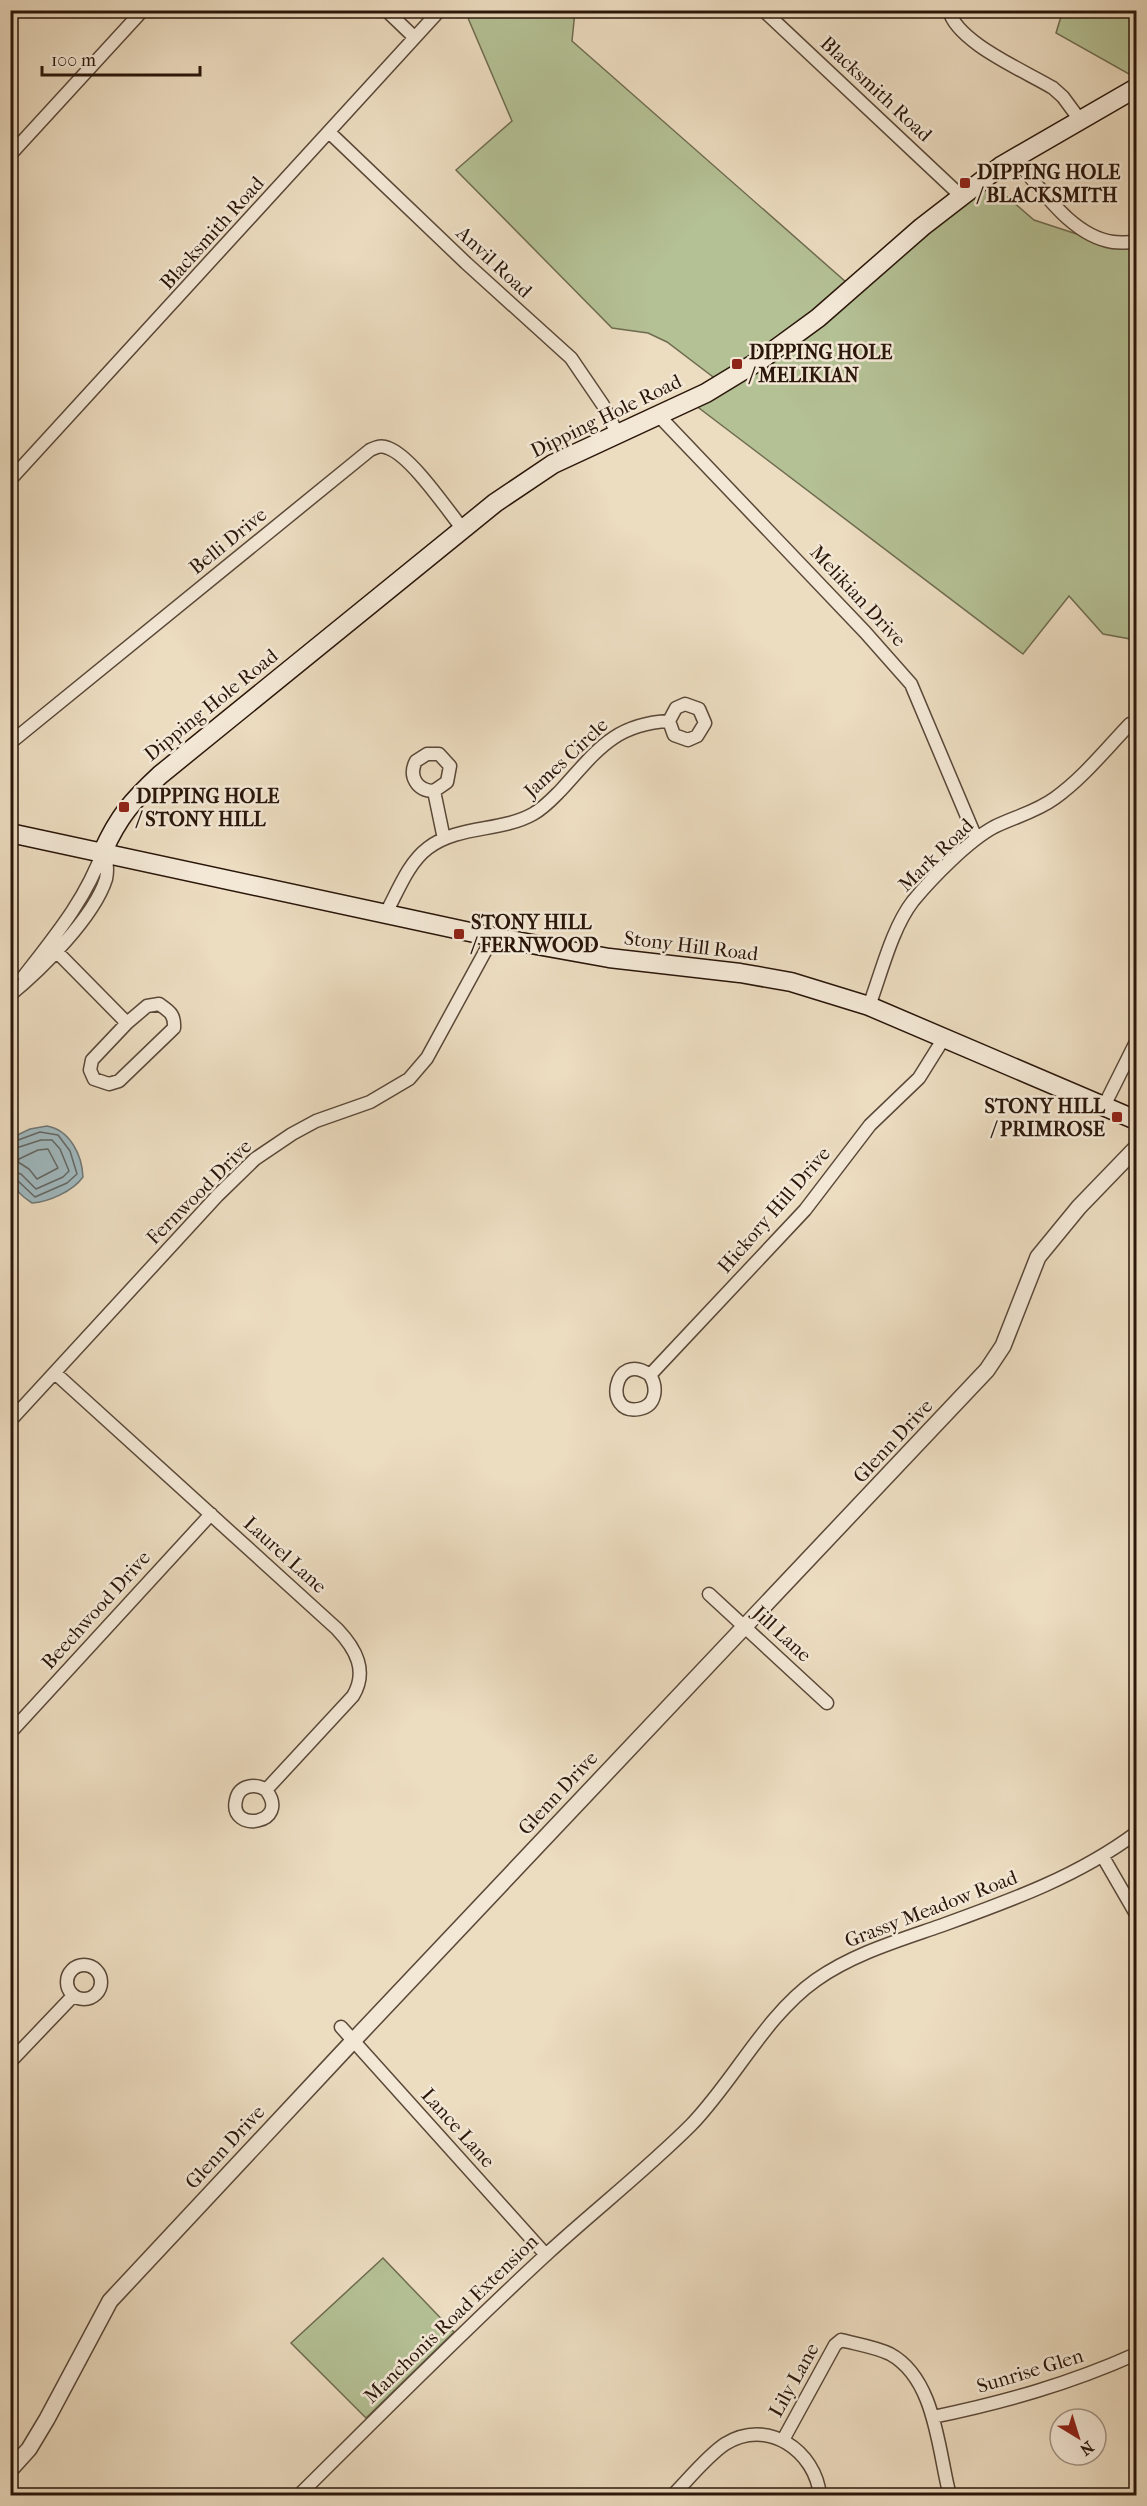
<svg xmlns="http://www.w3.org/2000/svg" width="1147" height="2506" font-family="'IM FELL French Canon',serif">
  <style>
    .green { fill: #b4c195; stroke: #6f6c50; stroke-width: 1.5 }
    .water { fill: #9fb8be; stroke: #707776; stroke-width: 1.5 }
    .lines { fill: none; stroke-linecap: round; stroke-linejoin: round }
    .shore { stroke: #646764; stroke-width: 1.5 }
    .minor-casing { stroke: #5a4838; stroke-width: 15 }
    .tertiary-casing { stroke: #5a4838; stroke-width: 18 }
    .secondary-casing { stroke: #2a160a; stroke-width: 21 }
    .minor { stroke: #f3e8d6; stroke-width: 12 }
    .tertiary { stroke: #f3e8d6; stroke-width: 15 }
    .secondary { stroke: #f3e8d6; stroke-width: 18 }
    .poi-dot { fill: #8f2418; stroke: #f3e8d6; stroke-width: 2 }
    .labels { text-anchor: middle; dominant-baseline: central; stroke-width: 5; stroke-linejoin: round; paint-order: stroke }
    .street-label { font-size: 20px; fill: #2a160a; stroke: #f3e8d6 }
    .poi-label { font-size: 20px; font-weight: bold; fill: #2a160a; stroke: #f3e8d6; text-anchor: start }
  </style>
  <rect width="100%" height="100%" fill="#ecdcc0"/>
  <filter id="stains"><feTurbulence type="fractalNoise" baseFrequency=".00333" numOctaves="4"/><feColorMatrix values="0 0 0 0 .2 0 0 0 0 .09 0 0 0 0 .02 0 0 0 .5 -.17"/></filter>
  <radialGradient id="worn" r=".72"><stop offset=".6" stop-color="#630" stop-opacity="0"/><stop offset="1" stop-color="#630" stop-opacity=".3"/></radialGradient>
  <path class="green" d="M 1063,10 L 1136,11 L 1136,78 L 1056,33 Z
    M 465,11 L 575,11 L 572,41 L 846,282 L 985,178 L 1034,220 L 1095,240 L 1136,242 L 1136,640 L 1103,634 L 1069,596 L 1023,654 L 695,405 L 721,383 L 667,342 L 648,333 L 612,328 L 456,170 L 512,121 Z
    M 383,2258 L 454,2332 L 366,2418 L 291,2343 Z"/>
  <path class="water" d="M 47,1126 C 70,1130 82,1155 83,1177 C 73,1191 49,1202 32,1203 C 4,1186 10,1167 11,1138 L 30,1129 Z"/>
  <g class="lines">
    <path class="shore" d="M 10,1143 L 40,1132 L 58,1135 L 70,1151 L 77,1174 L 67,1183 L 35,1197 L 17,1180 L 10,1179
      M 48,1149 L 58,1168 L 37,1179 L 29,1169 L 18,1162 L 19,1159 L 38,1150 Z
      M 10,1150 L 41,1140 L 52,1140 L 60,1149 L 69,1171 L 63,1177 L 36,1189 L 21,1174 L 10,1171"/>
    <defs>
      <path id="minor" d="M 386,10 L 414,37
        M 763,10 L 961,196
        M 949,10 C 956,42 1025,71 1053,88 L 1063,97 L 1080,120
        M 330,133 L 466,263 L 571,358 L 603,405 L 617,433
        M 10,155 L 143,10
        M 1015,159 C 1041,188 1071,236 1113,242 C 1121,243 1129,242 1136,242
        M 659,416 L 865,632 L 911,684 L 976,838
        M 10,480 L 440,10
        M 10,743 L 370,450 C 377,447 381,445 388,448 C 411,456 446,508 462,528
        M 434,791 L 447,782 L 450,766 L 439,754 L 427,754 L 416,761 C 408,776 417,791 434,791 L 444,839
        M 386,913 C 398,891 408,863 428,848 C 458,825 501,832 533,814 C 544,808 552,799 561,790 C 596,752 613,724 669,721 L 674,735 L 688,740 L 697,736 L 705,723 L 699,709 L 685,704 L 676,708 L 669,721
        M 57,952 L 127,1023 L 92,1060 L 90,1070 L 94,1079 L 109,1084 L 119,1081 L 174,1028 C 175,1014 169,1011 159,1004 L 147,1006 L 127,1023
        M 24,976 C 55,936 86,899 103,851
        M 10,995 C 41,970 94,917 106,879 C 108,869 107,860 103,851
        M 869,1006 C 881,974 892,928 913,901 C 932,878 968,841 994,827 C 1014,817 1036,812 1055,798 C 1083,778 1106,749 1130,724
        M 1104,1106 L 1136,1042
        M 55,1373 L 337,1629 C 356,1649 368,1671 353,1696 L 266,1790 C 292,1824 228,1834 236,1800 C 239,1785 255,1783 266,1790
        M 650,1375 C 614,1349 602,1416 639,1409 C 656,1406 658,1388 650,1375 L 805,1210 L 870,1125 L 919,1078 L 944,1038
        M 10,1421 L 218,1195 L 255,1159 L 292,1134 L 316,1121 L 370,1102 L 409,1079 L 427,1058 L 493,937
        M 709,1594 L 827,1703
        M 10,1733 L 211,1514
        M 1103,1857 L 1136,1914
        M67 1982a17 17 0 1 1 34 0a17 17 0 1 1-34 0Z
        M 341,2027 L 546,2255
        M 10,2062 L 73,1996
        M 933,2417 C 1005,2402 1069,2384 1136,2354
        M 783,2440 L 835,2345 L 841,2340 C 856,2344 876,2347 890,2354 C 936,2379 938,2451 950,2496
        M 298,2496 C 381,2414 463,2331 549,2252 C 596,2209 646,2170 691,2125 C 734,2081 765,2016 816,1980 C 853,1954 897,1941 940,1926 C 1009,1901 1077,1877 1136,1833
        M 672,2496 C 688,2480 707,2456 725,2444 C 767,2417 816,2451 820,2496"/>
      <path id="tertiary" d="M 10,2470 L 29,2449 L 47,2419 L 110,2301 L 353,2041 L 987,1370 L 1003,1346 L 1038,1257 L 1079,1207 L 1136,1148"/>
      <path id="secondary" d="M 10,833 L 493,937 L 609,958 L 740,973 L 791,982 L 869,1006 L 1136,1120
        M 103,851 C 119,816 132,801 160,775 L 495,503 L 553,464 L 706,393 L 762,359 L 818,318 L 922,227 L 1001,166 L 1136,88"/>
    </defs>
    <use href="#minor" class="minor-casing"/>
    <use href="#tertiary" class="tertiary-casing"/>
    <use href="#secondary" class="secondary-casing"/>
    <use href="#minor" class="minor"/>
    <use href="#tertiary" class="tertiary"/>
    <use href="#secondary" class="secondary"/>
  </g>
  <g class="poi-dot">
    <rect x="959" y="177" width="12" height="12" rx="3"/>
    <rect x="731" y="358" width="12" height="12" rx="3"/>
    <rect x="118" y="801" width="12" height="12" rx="3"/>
    <rect x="453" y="928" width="12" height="12" rx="3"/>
    <rect x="1111" y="1111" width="12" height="12" rx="3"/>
  </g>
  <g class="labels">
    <g class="street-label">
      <text transform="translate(876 89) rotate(43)">Blacksmith Road</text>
      <text transform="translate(212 233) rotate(-48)">Blacksmith Road</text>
      <text transform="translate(494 262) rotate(43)">Anvil Road</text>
      <text transform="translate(606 416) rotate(-26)">Dipping Hole Road</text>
      <text transform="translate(228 541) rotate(-39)">Belli Drive</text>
      <text transform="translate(858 596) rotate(47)">Melikian Drive</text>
      <text transform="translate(211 705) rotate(-39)">Dipping Hole Road</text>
      <text transform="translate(566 758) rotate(-43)">James Circle</text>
      <text transform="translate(936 855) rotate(-44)">Mark Road</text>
      <text transform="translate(691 946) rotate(7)">Stony Hill Road</text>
      <text transform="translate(199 1192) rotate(-45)">Fernwood Drive</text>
      <text transform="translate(774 1210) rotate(-49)">Hickory Hill Drive</text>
      <text transform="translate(893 1441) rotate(-47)">Glenn Drive</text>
      <text transform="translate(285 1555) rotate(42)">Laurel Lane</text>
      <text transform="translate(96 1610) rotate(-48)">Beechwood Drive</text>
      <text transform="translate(782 1634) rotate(43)">Jill Lane</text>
      <text transform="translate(558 1793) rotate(-47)">Glenn Drive</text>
      <text transform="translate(931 1909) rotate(-21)">Grassy Meadow Road</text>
      <text transform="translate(458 2128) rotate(48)">Lance Lane</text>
      <text transform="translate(225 2147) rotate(-47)">Glenn Drive</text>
      <text transform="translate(451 2319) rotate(-44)">Manchonis Road Extension</text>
      <text transform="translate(1030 2371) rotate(-17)">Sunrise Glen</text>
      <text transform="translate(794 2380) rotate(-61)">Lily Lane</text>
    </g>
    <g class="poi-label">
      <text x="977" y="172">DIPPING HOLE<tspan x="977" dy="23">/ BLACKSMITH</tspan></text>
      <text x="749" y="352">DIPPING HOLE<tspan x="749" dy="23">/ MELIKIAN</tspan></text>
      <text x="136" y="796">DIPPING HOLE<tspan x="136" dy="23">/ STONY HILL</tspan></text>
      <text x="471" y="922">STONY HILL<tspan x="471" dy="23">/ FERNWOOD</tspan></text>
      <text x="1105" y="1106" text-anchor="end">STONY HILL<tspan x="1105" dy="23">/ PRIMROSE</tspan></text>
    </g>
  </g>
  <rect width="1147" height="2506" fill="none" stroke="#ecdcc0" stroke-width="36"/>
  <rect x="12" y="12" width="1123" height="2482" fill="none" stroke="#2a160a" stroke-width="3"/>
  <rect x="18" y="18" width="1111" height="2470" fill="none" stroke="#2a160a" stroke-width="1.5"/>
  <g transform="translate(1078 2437) rotate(142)"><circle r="28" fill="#f3e8d6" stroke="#a39484" stroke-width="1.5"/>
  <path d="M0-4.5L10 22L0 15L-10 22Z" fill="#8f2418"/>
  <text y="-9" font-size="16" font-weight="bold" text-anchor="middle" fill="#2a160a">N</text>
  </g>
  <path d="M42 66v9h158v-9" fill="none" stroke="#2a160a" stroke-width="3"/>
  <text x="51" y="66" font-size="18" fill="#2a160a" stroke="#f3e8d6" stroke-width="4.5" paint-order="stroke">100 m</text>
  <rect width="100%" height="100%" filter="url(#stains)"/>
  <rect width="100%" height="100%" fill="url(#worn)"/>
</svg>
